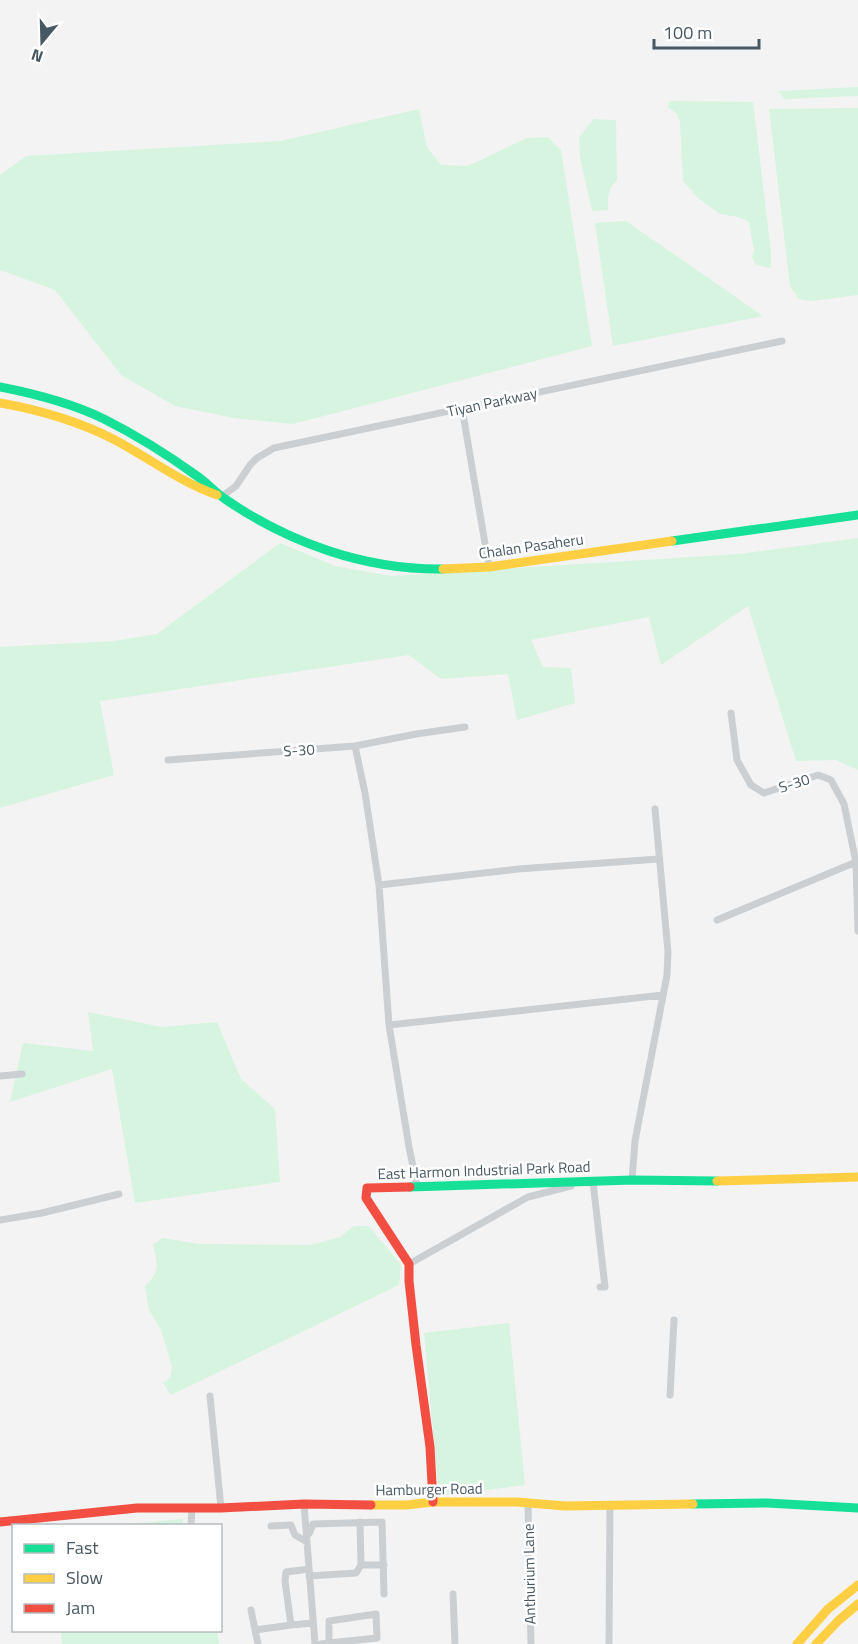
<svg xmlns="http://www.w3.org/2000/svg" width="858" height="1644" font-family="'Titillium Web',sans-serif">
  <style>
    .green { fill: #d6f4df }
    .lines { fill: none; stroke-linecap: round; stroke-linejoin: round }
    .street { stroke: #cccfd2; stroke-width: 7 }
    .fast { stroke: #16e098; stroke-width: 9 }
    .slow { stroke: #ffcf43; stroke-width: 9 }
    .jam { stroke: #f24e42; stroke-width: 9 }
    .labels { text-anchor: middle; dominant-baseline: central; stroke-width: 5; stroke-linejoin: round; paint-order: stroke }
    .street-label { font-size: 15px; fill: #485862; stroke: #fff }
  </style>
  <rect width="100%" height="100%" fill="#f3f3f3"/>
  <path class="green" d="M 858,87 L 858,96 L 784,99 L 779,91 Z
    M 670,101 L 753,102 L 771,252 L 771,268 L 756,265 L 752,257 L 754,251 L 749,222 L 739,217 L 720,214 L 698,198 L 683,181 L 680,121 L 677,114 L 668,107 Z
    M 858,108 L 858,295 L 812,301 L 799,299 L 790,286 L 769,109 Z
    M 419,109 L 427,147 L 441,165 L 468,166 L 527,138 L 548,137 L 561,150 L 592,346 L 293,424 L 234,418 L 175,406 L 121,375 L 55,290 L 0,270 L 0,175 L 26,156 L 281,141 Z
    M 594,119 L 616,120 L 617,181 C 607,188 608,199 608,210 L 592,211 L 580,157 L 579,137 Z
    M 626,221 L 763,316 L 613,346 L 595,223 Z
    M 858,538 L 858,770 L 836,760 L 796,761 L 748,606 L 661,665 L 649,617 L 531,640 L 543,667 L 571,668 L 575,703 L 517,720 L 508,674 L 441,679 L 409,655 L 100,701 L 114,775 L 0,808 L 0,647 L 114,641 L 157,634 L 280,543 L 335,566 L 391,576 L 739,554 Z
    M 88,1012 L 162,1027 L 217,1022 L 241,1079 L 275,1109 L 280,1182 L 135,1203 L 112,1069 L 10,1102 L 23,1043 L 93,1051 Z
    M 354,1226 L 369,1226 L 401,1265 L 399,1285 L 171,1395 L 163,1383 L 170,1378 L 172,1367 L 161,1330 L 149,1310 L 145,1286 C 161,1272 157,1263 153,1244 L 163,1238 L 198,1244 L 311,1245 L 340,1237 Z
    M 509,1323 L 525,1485 L 439,1496 L 424,1333 Z
    M 183,1519 L 183,1525 L 120,1525 Z
    M 61,1631 L 217,1631 L 219,1644 L 62,1644 Z"/>
  <g class="lines">
    <path class="street" d="M 462,408 L 489,567
      M 221,497 L 236,486 L 250,465 L 257,458 L 274,448 L 782,341
      M 731,713 L 737,760 L 751,785 L 764,793 L 818,775 L 831,780 L 844,804 L 856,862 L 858,931
      M 355,746 L 365,793 L 379,885 L 389,1025 L 409,1147 L 417,1186
      M 168,760 L 355,746 L 416,734 L 465,727
      M 379,885 L 518,869 L 659,859
      M 717,920 L 856,862
      M 389,1025 L 663,995
      M 0,1076 L 22,1074
      M 632,1180 L 635,1141 L 667,975 L 668,952 L 655,809
      M 588,1183 L 593,1182 L 605,1287 L 600,1287
      M 0,1220 L 42,1213 L 119,1194
      M 409,1264 L 528,1197 L 571,1186
      M 670,1395 L 674,1320
      M 210,1396 L 221,1508
      M 304,1504 L 315,1644
      M 528,1504 L 531,1644
      M 360,1522 L 361,1565 L 384,1565
      M 191,1526 L 192,1508
      M 271,1526 L 291,1525 L 295,1535 L 307,1542
      M 306,1537 L 310,1532 L 313,1524 L 382,1522 L 384,1594
      M 309,1576 L 356,1573 L 361,1565
      M 453,1594 L 455,1644
      M 251,1610 L 255,1630
      M 291,1625 L 313,1623
      M 258,1644 L 255,1630 L 291,1625 L 285,1581 L 286,1572 L 309,1569
      M 321,1644 L 329,1643 L 377,1638 L 376,1614 L 329,1621 L 329,1643
      M 609,1644 L 610,1506"/>
    <path class="fast" d="M 0,387 C 36,394 71,403 104,419 C 136,435 168,455 197,476 C 207,483 215,492 225,499 C 289,543 365,570 443,569
      M 672,541 L 858,515
      M 410,1187 L 632,1180 L 717,1181
      M 693,1504 L 767,1503 L 858,1508"/>
    <path class="slow" d="M 0,403 C 40,410 78,421 115,440 C 149,458 180,482 217,495
      M 443,569 L 489,567 L 672,541
      M 717,1181 L 858,1177
      M 371,1505 L 406,1505 L 433,1502 L 517,1502 L 565,1506 L 693,1504
      M 797,1644 L 828,1609 L 858,1585
      M 816,1644 L 839,1620 L 858,1604"/>
    <path class="jam" d="M 410,1187 L 367,1188 L 366,1198 L 409,1264 L 409,1281 L 416,1345 L 430,1447 L 433,1502
      M 0,1522 L 137,1508 L 221,1508 L 304,1504 L 371,1505"/>
  </g>
  <g class="labels">
    <g class="street-label">
      <text transform="translate(492 402) rotate(-12)">Tiyan Parkway</text>
      <text transform="translate(531 546) rotate(-8)">Chalan Pasaheru</text>
      <text transform="translate(299 750) rotate(-4)">S-30</text>
      <text transform="translate(794 783) rotate(-18)">S-30</text>
      <text transform="translate(484 1170) rotate(-2)">East Harmon Industrial Park Road</text>
      <text transform="translate(429 1489) rotate(-1)">Hamburger Road</text>
      <text transform="translate(529 1574) rotate(-91)">Anthurium Lane</text>
    </g>
  </g>
  <rect x="12" y="1524" width="210" height="108" fill="#ffffff" stroke="#b6bcc0" stroke-width="1.5"/>
  <rect x="24" y="1544" width="30" height="9" fill="#16e098" stroke="#b6bcc0" stroke-width="1.5"/>
  <text x="66" y="1554" font-size="18" fill="#485862">Fast</text>
  <rect x="24" y="1574" width="30" height="9" fill="#ffcf43" stroke="#b6bcc0" stroke-width="1.5"/>
  <text x="66" y="1584" font-size="18" fill="#485862">Slow</text>
  <rect x="24" y="1604" width="30" height="9" fill="#f24e42" stroke="#b6bcc0" stroke-width="1.5"/>
  <text x="66" y="1614" font-size="18" fill="#485862">Jam</text>
  <g transform="translate(42 42) rotate(199)" stroke="#ffffff" stroke-width="4.5" paint-order="stroke">
  <path d="M0-4.5L10 22L0 15L-10 22Z" fill="#485862"/>
  <text y="-9" font-size="16" font-weight="bold" text-anchor="middle" fill="#485862">N</text>
  </g>
  <path d="M654 39v9h105v-9" fill="none" stroke="#485862" stroke-width="3"/>
  <text x="663" y="39" font-size="18" fill="#485862" stroke="#ffffff" stroke-width="4.5" paint-order="stroke">100 m</text>
</svg>
